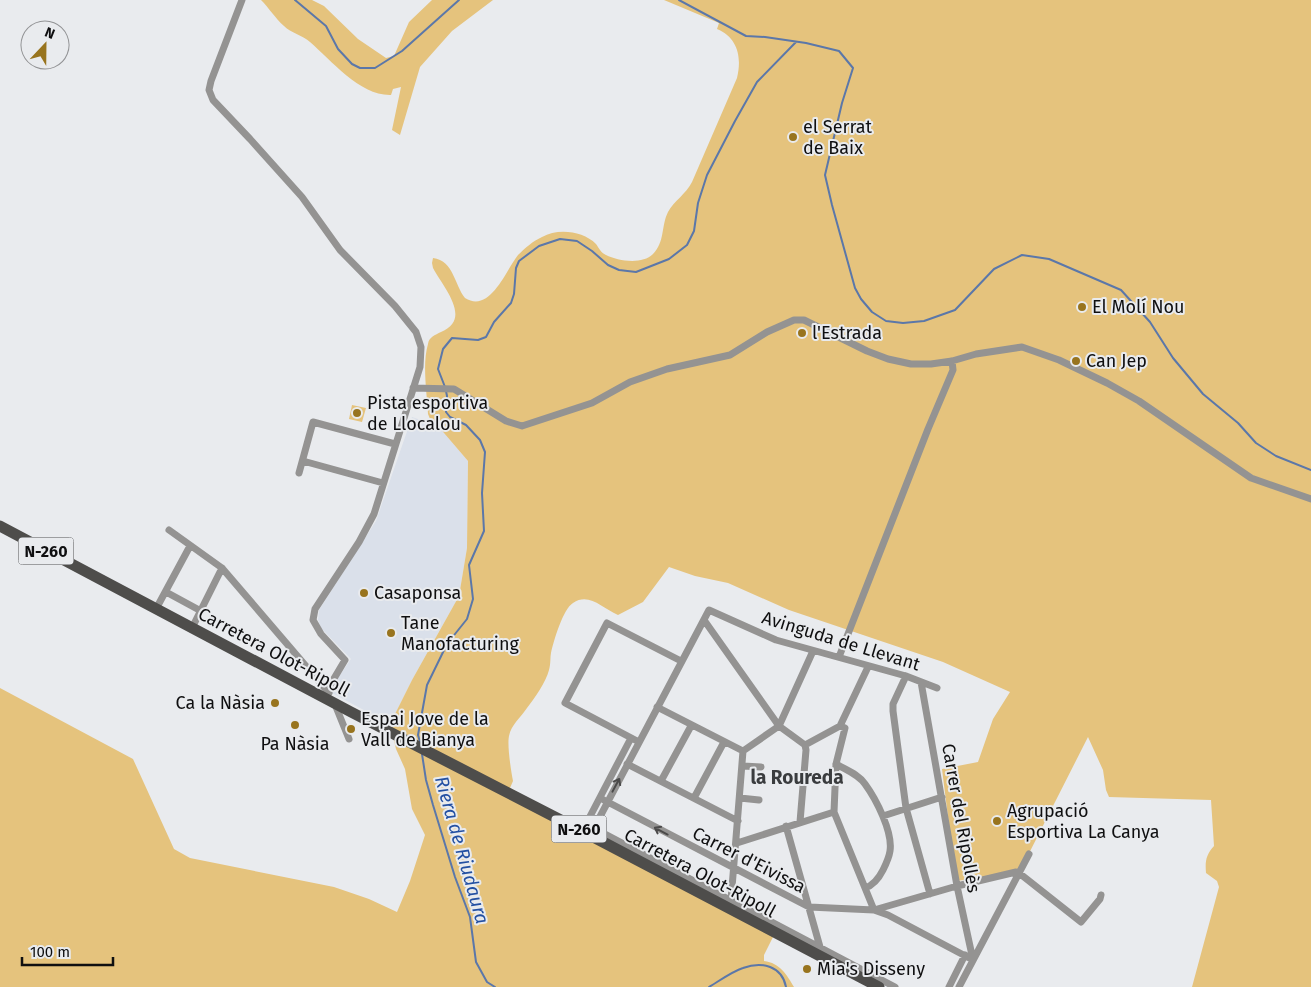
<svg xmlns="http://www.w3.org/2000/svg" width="1311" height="987" font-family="'Fira Sans',sans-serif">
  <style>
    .built { fill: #dae0ea }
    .green { fill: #e5c37d }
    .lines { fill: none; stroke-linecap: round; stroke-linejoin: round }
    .stream { stroke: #5b77a9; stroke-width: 2 }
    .street { stroke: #949392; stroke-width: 7 }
    .primary { stroke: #4e4d4b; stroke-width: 11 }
    .oneway { stroke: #4b4a4a }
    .poi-dot { fill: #98741e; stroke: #e9ebee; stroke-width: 2 }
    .labels { text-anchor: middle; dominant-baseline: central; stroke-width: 4; stroke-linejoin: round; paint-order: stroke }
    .shield { fill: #e9ebee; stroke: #505153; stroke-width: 1 }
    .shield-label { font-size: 16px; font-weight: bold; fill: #0f0f10 }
    .poi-label { font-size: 18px; fill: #0f0f10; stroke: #e9ebee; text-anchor: start }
    .street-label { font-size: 18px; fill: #0f0f10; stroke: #e9ebee }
    .neighbourhood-label { font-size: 19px; font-weight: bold; fill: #3a3c3e; stroke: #e9ebee }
    .water-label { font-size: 19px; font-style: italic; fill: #2350a2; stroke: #e9ebee }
  </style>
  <rect width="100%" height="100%" fill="#e9ebee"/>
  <path class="built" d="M 412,417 L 438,426 L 468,461 L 467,548 L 459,596 L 412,680 L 390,724 L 332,693 L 331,688 L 351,659 L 321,628 L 318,620 L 319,610 L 376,521 Z"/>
  <path class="green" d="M 261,0 L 312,0 L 324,6 L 358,39 L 386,58 L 394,56 L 409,22 L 432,0 L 493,0 L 452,31 L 420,67 L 400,135 L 392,130 L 401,87 L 393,89 L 391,95 C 360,96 331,60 310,42 C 302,35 291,33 284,26 C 275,18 269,8 261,0 Z
    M 664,0 L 1311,0 L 1311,987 L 1192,987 L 1219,887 L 1217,881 L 1206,873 C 1205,861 1206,855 1214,846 L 1211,800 L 1109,797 L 1106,790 L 1103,770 L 1088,737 L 1019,873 L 956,881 L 942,769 L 978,762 L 993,719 L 1010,692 L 943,662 L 789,610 L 728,583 L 695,576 L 669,567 L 643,602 L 618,615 C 602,608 589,592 573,603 C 563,609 554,640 551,653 C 550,658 551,663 549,670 C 546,682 534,699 527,708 C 521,717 511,725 509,736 C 507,745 511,771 513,781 L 510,788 L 774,935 L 764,955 L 764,961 C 780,963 787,975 794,987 L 0,987 L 0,688 L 133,759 L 174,849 L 190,858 L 334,887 L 369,899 L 397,912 L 410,881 L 425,835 L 412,809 L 405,769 L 396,749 L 390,724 L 412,680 L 459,596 L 467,548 L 468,461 L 438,426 L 430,419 L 428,414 C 427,393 422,364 428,344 C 429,337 435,335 441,332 C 473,319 443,287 433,268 L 432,263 L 433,258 C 454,261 454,284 465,298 C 490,314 506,270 518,255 C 525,248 533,241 542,237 C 558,228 583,231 596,244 C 599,248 601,253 606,255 C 618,261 642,265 653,254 C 665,242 661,226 668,212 C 674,201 686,194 692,182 L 737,78 C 742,57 738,38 717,29 L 719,23 Z
    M 352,405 L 366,408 L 362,422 L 349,419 Z"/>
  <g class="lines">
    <path class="stream" d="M 295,0 L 326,26 L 338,49 L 352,64 L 360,68 L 375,68 L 402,51 L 459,0
      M 679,0 L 746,36 L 765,37 L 806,43 L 839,51 L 853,68 L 842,103 L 825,175 L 832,205 L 855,288 L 861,299 L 872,312 L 886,321 L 903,323 L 924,321 L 955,310 L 994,269 L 1022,255 L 1049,259 L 1121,290 L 1150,322 L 1173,358 L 1203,394 L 1238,423 L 1256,443 L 1276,456 L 1311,470
      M 445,387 L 438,369 L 443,349 L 452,338 L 478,340 L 486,337 L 494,322 L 511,303 L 514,294 L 516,268 L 519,261 L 539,246 L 560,239 L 577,241 L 592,251 L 608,265 L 619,270 L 636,272 L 669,259 L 687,245 L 694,231 L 698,203 L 707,175 L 735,121 L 757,82 L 796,42
      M 420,742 L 418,735 L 427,685 L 447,644 L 467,619 L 473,599 L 469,565 L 484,531 L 482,493 L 485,452 L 480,440 L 466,425 L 450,417 L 446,412 L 447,396 L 446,391
      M 422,754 L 426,780 L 433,805 L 455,877 L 470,917 L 476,962 L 487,982 L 495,987
      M 709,987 C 719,981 733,971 743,968 C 762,961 782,966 786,987"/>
    <path class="street" d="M 242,0 L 211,81 L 209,90 L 213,100 L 250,139 L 302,197 L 340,250 L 395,306 L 416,332 L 421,347 L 420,367 L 374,514 L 359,542 L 315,609 L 313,620 L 321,634 L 345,660 L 323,697
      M 413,388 L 454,389 L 506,421 L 522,426 L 592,403 L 630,382 L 667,369 L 730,355 L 767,332 L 794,320 L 804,320 L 867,351 L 888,359 L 911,364 L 931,364 L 952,361 L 976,354 L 1022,347 L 1059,360 L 1107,383 L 1139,401 L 1251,478 L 1311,499
      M 303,461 L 383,483
      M 299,473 L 313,422 L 395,444
      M 169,530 L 222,568 L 329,693
      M 166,592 L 201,611
      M 156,609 L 190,546
      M 704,620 L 779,726 L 805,745 L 840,726
      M 192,628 L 222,568
      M 839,657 L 928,429 L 953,370 L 952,361
      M 868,667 L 840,726 L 845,728 L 836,764 L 834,812 L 874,910 L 957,886 L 1016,872 L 1019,873 L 1081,922 L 1100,899 L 1101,895
      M 906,676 L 893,704 L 893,711 L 906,808 L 930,894
      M 921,682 L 957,886 L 973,960
      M 334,702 L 349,739
      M 657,707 L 743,751 L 779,726 L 813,651
      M 639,742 L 565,703 L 607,623 L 681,661
      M 627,764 L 738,821
      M 836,764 C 846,770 858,774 865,784 C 876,799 893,832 890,851 C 889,858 886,864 883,870 C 879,878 874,885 865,888
      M 743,766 L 761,767
      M 661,781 L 691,726
      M 600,798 L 809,907 L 874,910 L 888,915 L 973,960
      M 694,798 L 724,742
      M 740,798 L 759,800
      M 883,816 L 942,797
      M 800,822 L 806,750 L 805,745
      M 586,824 L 895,987
      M 585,826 L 631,738
      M 786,826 L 820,947
      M 594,828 L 709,610 L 776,640 L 906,676 L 937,688
      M 737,843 L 834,812
      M 731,900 L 743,751
      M 949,987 L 965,955
      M 959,987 L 1029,854"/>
    <path class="primary" d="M 0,526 L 351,712 L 582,831 L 879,987"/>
  </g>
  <defs><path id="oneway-shaft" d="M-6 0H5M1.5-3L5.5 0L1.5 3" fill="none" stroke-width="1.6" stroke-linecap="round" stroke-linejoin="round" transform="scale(1.25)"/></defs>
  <g class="oneway">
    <use href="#oneway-shaft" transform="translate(616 785) rotate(-62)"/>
    <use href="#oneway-shaft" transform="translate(661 831) rotate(-152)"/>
  </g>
  <g class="poi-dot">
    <circle cx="793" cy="137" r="5"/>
    <circle cx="1082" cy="307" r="5"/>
    <circle cx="802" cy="333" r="5"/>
    <circle cx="1076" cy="361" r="5"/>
    <circle cx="357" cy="413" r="5"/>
    <circle cx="364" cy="593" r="5"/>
    <circle cx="391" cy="633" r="5"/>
    <circle cx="275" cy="703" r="5"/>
    <circle cx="295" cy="725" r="5"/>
    <circle cx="351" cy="729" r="5"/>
    <circle cx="997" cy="821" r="5"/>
    <circle cx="807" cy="969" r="5"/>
  </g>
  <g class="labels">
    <g class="shield">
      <rect x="18.5" y="537.5" width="55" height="27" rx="4"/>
      <rect x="551.5" y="815.5" width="55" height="27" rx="4"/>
    </g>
    <g class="shield-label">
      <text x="46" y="551">N-260</text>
      <text x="579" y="829">N-260</text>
    </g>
    <g class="poi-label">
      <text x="803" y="127">el Serrat<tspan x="803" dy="21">de Baix</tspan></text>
      <text x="1092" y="307">El Molí Nou</text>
      <text x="812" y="333">l'Estrada</text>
      <text x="1086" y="361">Can Jep</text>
      <text x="367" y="403">Pista esportiva<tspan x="367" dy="21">de Llocalou</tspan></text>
      <text x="374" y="593">Casaponsa</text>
      <text x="401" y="623">Tane<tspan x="401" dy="21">Manofacturing</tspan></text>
      <text x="265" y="703" text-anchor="end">Ca la Nàsia</text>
      <text x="361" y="719">Espai Jove de la<tspan x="361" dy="21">Vall de Bianya</tspan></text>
      <text x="295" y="744" text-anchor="middle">Pa Nàsia</text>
      <text x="1007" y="811">Agrupació<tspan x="1007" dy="21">Esportiva La Canya</tspan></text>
      <text x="817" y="969">Mia's Disseny</text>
    </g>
    <g class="street-label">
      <text transform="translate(841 641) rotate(17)">Avinguda de Llevant</text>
      <text transform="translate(274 652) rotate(28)">Carretera Olot-Ripoll</text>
      <text transform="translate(961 818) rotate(80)">Carrer del Ripollès</text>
      <text transform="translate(749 860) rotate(27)">Carrer d'Eivissa</text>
      <text transform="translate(700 873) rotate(28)">Carretera Olot-Ripoll</text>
    </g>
    <g class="neighbourhood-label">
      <text x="797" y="777">la Roureda</text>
    </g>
    <g class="water-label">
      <text transform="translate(462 850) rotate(74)">Riera de Riudaura</text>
    </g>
  </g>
  <g transform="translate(45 45) rotate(22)"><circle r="24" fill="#e9ebee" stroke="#929395"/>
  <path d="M0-4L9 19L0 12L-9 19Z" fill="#98741e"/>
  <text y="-8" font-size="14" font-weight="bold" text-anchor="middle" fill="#0f0f10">N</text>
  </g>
  <path d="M22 957v8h91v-8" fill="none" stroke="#0f0f10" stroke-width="2.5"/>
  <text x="30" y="957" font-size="15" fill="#0f0f10" stroke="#e9ebee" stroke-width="4" paint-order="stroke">100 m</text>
</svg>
